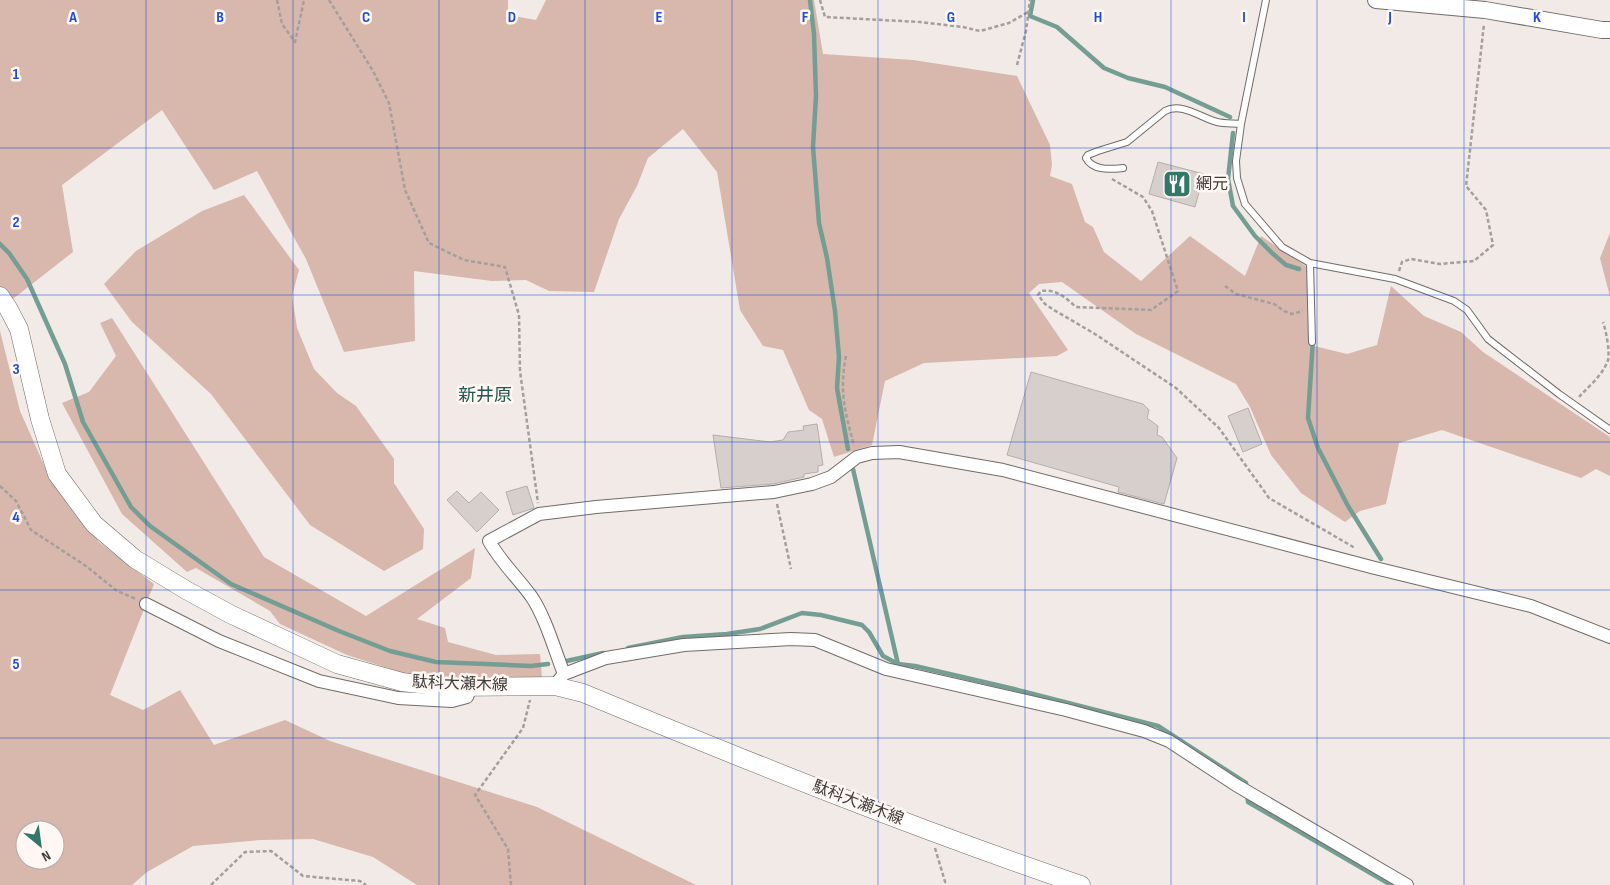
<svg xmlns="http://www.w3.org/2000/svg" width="1610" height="885" font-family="'Sofia Sans Condensed','Noto Sans JP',sans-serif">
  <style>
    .green { fill: #d8b7ac; fill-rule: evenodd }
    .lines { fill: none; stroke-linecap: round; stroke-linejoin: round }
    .stream { stroke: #749e94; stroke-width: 4.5 }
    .building { fill: #d6cfcc; stroke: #b5aeab }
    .service-casing { stroke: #726b69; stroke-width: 8 }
    .minor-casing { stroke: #726b69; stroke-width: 14 }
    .tertiary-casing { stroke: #726b69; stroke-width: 18 }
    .secondary-casing { stroke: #726b69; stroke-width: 19 }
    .path { stroke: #a49f9d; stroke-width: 2.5; stroke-dasharray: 4 2.5; stroke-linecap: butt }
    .service { stroke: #fff; stroke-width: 6 }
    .minor { stroke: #fff; stroke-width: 12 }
    .tertiary { stroke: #fff; stroke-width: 16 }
    .secondary { stroke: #fff; stroke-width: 18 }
    .grid { fill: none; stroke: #1d4ed8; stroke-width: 1; stroke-opacity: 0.55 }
    .labels { text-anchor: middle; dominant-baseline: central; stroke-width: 5; stroke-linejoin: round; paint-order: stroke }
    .poi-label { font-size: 16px; fill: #3e3b3a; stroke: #fff7f4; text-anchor: start }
    .street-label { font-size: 16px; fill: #3e3b3a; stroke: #fff7f4 }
    .neighbourhood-label { font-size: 18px; fill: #23594e; stroke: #fff7f4 }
    .grid-label { font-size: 16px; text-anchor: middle; font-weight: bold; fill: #1d4ed8; stroke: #fff7f4; stroke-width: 5; stroke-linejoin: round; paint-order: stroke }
  </style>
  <rect width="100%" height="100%" fill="#f1eae7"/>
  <path class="green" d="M 0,0 L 508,0 L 508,15 L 536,20 L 546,0 L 814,0 L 823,54 L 913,60 L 1017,76 L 1050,145 L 1052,165 L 1050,176 L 1072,184 L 1085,222 L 1093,227 L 1104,252 L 1141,281 L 1190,236 L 1245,276 L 1261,236 L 1307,267 L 1310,345 L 1347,354 L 1377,345 L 1391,286 L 1424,316 L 1461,332 L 1483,352 L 1610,437 L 1610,476 L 1596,469 L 1581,478 L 1442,430 L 1399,443 L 1386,504 L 1360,511 L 1345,522 L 1301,493 L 1271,455 L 1250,407 L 1236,384 L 1136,334 L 1062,282 L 1039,284 L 1029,293 L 1068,350 L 1057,356 L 924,363 L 885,381 L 872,445 L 834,457 L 822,419 L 809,410 L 783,350 L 763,346 L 740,310 L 717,172 L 683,129 L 648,158 L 637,186 L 619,219 L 594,292 L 549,291 L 526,280 L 492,281 L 414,271 L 415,341 L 344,352 L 306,259 L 257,171 L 214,190 L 162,110 L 62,185 L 73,252 L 0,309 Z
    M 244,195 L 299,270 L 292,296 L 297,328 L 314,369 L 337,393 L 356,406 L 394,459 L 394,483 L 424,529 L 423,549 L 384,571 L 310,525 L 211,394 L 132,322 L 104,284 L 136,251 L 202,211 Z
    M 1610,233 L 1610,297 L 1600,258 Z
    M 112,318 L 264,557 L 366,616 L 475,548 L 471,578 L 417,619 L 445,628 L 448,642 L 496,655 L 540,654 L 542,678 L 493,679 L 409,675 L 347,655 L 280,624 L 270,611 L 196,568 L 187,572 L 122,514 L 62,403 L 89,392 L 116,356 L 100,323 Z
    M 0,331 L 20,411 L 45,467 L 99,542 L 154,584 L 110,695 L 143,710 L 180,690 L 214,745 L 285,720 L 330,741 L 537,807 L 696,885 L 417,885 L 373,857 L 313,839 L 261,840 L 193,846 L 147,872 L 132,885 L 0,885 ZM 25,830 L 55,830 L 55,860 L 25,860 Z"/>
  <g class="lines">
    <path class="stream" d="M 810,0 L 814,34 L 816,96 L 813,147 L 819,223 L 827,258 L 835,311 L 839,357 L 837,388 L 848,449
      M 1033,0 L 1030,16 L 1057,27 L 1104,68 L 1128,78 L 1165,87 L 1230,117
      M 1233,133 L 1228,179 L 1233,206 L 1255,236 L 1272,253 L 1286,265 L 1299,269
      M 0,244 L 9,253 L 27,279 L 65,364 L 83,422 L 131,507 L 150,526 L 231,584 L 339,631 L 390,651 L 436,662 L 531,666 L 548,664
      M 1313,339 L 1308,418 L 1318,448 L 1348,506 L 1381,559
      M 853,469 L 898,664
      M 628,648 L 683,637 L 727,634 L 760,629 L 802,613 L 821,615 L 862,625 L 869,632 L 883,656 L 898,664 L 915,666 L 1014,689 L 1158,726 L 1246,783 L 1248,802 L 1391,885
      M 562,662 L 603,653"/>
  </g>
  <path class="building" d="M 1158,162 L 1204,174 L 1195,207 L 1149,194 Z
    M 1031,372 L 1143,404 L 1149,410 L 1147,418 L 1158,426 L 1157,435 L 1162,437 L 1177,458 L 1164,504 L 1118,492 L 1119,487 L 1007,455 Z
    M 1248,408 L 1262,444 L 1243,452 L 1228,416 Z
    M 817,424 L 823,465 L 818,466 L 818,472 L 804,474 L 804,477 L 773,484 L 721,488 L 713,435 L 770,442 L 783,440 L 788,432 L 804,430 L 803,426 Z
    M 527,486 L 534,508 L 513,515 L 506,492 Z
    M 457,491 L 469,503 L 481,492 L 499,510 L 477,532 L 447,500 Z"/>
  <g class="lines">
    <defs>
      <path id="service" d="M 1266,0 L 1241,124 L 1236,161 L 1237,178 L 1245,204 L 1282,247 L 1310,263 L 1395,279 L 1454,301 L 1467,310 L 1488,339 L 1559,394 L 1610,430
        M 1123,168 C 1110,169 1093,171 1086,158 L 1088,155 L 1098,151 L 1127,142 L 1165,111 C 1182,102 1201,118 1217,122 C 1225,124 1234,123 1241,124
        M 1310,263 L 1312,342"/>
      <path id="minor" d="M 146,604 L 219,641 L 319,681 L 398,698 L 452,701 L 467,697 L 471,687
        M 564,674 C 555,651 545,616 531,596 C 517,577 500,561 489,541 L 539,514 L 596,507 L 774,492 L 812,484 L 831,477 L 857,457 L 872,453 L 899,452 L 1003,470 L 1375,568 L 1531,606 L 1610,637
        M 559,680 L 564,674 L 606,658 L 684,645 L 791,639 L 815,640 L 886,669 L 1066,710 L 1144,731 L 1169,741 L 1236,785 L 1407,885"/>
      <path id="tertiary" d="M 1376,0 L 1485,10 L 1602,30 L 1610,30"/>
      <path id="secondary" d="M 0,296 L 8,308 L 19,329 L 40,419 L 57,474 L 94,524 L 135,559 L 186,590 L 230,614 L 337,664 L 402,682 L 445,687 L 555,686 L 583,693 C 747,761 913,828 1081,885"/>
    </defs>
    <use href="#service" class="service-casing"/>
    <use href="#minor" class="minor-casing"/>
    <use href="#tertiary" class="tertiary-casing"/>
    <use href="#secondary" class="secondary-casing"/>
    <path class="path" d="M 277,0 L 282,24 L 295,42 L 304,0
      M 329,0 L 373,71 L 389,103 L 405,190 L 429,243 L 464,260 L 505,267 L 519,315 L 520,371 L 538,503
      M 820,0 L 825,17 L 920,22 L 963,27 L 980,31 L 1009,23 L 1028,12
      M 1017,65 L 1026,31 L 1030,0
      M 1112,179 L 1143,197 L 1152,211 L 1178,291 L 1151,310 L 1076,307 C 1065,297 1056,289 1041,291 L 1038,295 L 1045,304 L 1054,310 L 1095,334 L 1176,388 L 1219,428 L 1269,498 L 1355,548
      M 1399,271 L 1402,262 L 1411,259 L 1440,264 L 1474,261 L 1493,245 L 1486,210 L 1466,186 L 1484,24
      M 1225,286 L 1236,294 L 1274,304 L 1284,311 L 1292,314 L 1303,311
      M 846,356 C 839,393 845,411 854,446
      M 1579,397 C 1589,386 1603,375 1608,360 C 1610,352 1606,330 1603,322
      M 0,486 L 16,501 L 31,530 L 86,566 L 117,591 L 136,599
      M 777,504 L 791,569
      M 935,848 L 946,885
      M 211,885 L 245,852 L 271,851 L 303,876 L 360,881 L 366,885
      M 511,885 L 508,849 L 475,795 L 523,728 L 530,700"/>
    <use href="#service" class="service"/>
    <use href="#minor" class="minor"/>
    <use href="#tertiary" class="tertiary"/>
    <use href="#secondary" class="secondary"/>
  </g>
  <path class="grid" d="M 146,0 L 146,885M 293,0 L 293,885M 439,0 L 439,885M 585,0 L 585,885M 732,0 L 732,885M 878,0 L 878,885M 1025,0 L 1025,885M 1171,0 L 1171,885M 1317,0 L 1317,885M 1464,0 L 1464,885M 0,148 L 1610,148M 0,295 L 1610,295M 0,442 L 1610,442M 0,590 L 1610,590M 0,738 L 1610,738"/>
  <defs>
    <symbol id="restaurant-square" viewBox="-11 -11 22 22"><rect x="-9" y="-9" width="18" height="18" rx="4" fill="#337769" stroke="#fff7f4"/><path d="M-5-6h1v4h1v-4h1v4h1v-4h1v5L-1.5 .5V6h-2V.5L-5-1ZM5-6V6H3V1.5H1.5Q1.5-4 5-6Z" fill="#fff"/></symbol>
  </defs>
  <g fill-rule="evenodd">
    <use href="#restaurant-square" x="1161" y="168" width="32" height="32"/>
  </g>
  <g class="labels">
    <g class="poi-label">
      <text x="1196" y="184">網元</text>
    </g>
    <g class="street-label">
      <text transform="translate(460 684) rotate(2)">駄科大瀬木線</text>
      <text transform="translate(858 803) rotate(21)">駄科大瀬木線</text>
    </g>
    <g class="neighbourhood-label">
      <text x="485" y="395">新井原</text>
    </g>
  </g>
  <g class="grid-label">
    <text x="73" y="22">A</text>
    <text x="220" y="22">B</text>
    <text x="366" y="22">C</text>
    <text x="512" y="22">D</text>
    <text x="659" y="22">E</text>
    <text x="805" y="22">F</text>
    <text x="951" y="22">G</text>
    <text x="1098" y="22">H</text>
    <text x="1244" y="22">I</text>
    <text x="1390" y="22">J</text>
    <text x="1537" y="22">K</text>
    <text x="16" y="79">1</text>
    <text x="16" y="227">2</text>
    <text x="16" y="374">3</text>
    <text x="16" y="522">4</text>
    <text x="16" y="669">5</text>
  </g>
  <g transform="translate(40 845) rotate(151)"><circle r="24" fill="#fff7f4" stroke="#b2acaa"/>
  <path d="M0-4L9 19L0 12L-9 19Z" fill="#337769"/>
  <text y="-8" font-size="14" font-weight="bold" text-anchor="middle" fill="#3e3b3a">N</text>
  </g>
</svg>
